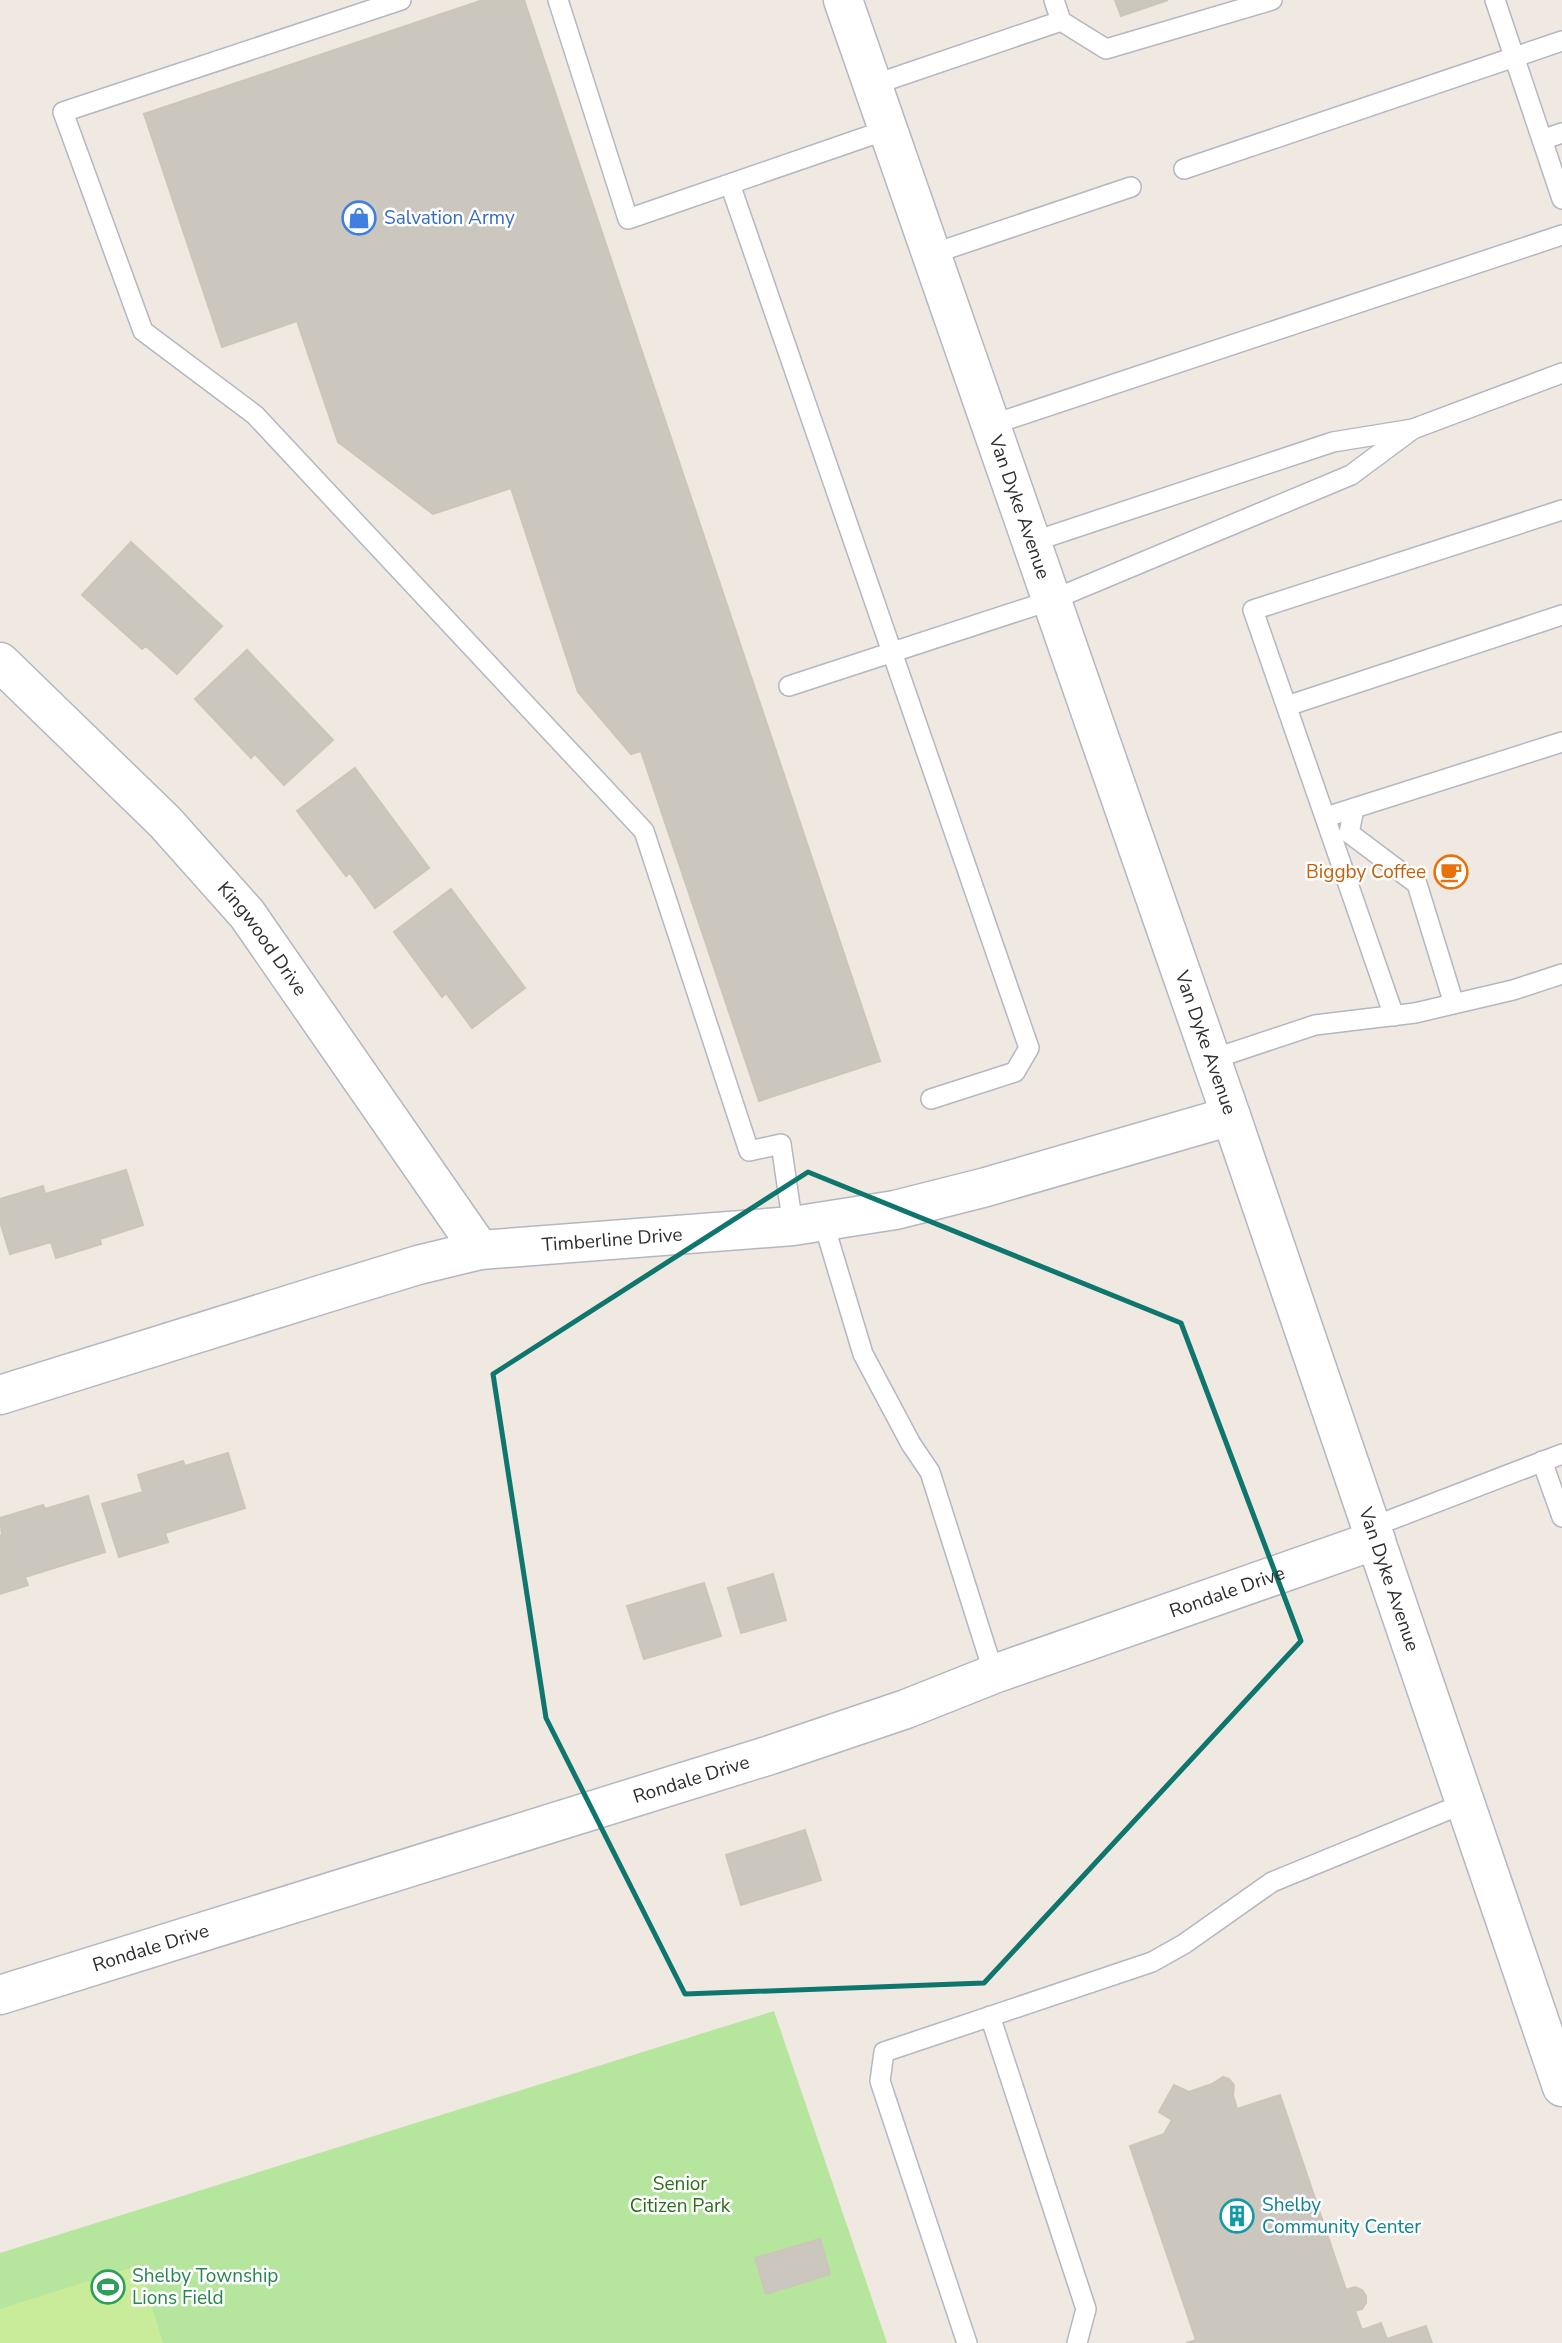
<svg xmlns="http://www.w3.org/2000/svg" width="1562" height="2343" font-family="'Nunito Sans',sans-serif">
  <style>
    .green { fill: #b6e59e }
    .pitch { fill: #c9ec9a }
    .building { fill: #cbc7bf; stroke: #cbc5ba; stroke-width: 2 }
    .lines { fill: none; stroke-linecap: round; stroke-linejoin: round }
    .service-casing { stroke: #b4b7c1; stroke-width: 22 }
    .minor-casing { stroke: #b4b7c1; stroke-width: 41 }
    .secondary-casing { stroke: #b4b7c1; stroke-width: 41 }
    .service { stroke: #fff; stroke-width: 19 }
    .minor { stroke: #fff; stroke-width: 38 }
    .secondary { stroke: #fff; stroke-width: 38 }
    .marked { fill: none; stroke: #0f766e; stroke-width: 5; stroke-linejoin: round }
    .labels { text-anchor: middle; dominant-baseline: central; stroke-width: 5; stroke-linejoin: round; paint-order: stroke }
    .shop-label { font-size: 19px; fill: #366cbe; stroke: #fff; text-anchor: start }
    .street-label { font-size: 19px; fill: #2e2e2e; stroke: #fff }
    .food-label { font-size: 19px; fill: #c56008; stroke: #fff; text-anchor: end }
    .park-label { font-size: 19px; fill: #2c6e1b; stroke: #fff }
    .culture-label { font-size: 19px; fill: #0d838f; stroke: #fff; text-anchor: start }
    .leisure-label { font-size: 19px; fill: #27864d; stroke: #fff; text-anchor: start }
  </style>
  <rect width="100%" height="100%" fill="#efe9e1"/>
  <path class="green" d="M 774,2011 L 887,2343 L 0,2343 L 0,2253 Z"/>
  <path class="pitch" d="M 139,2265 L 163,2343 L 0,2343 L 0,2309 Z"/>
  <path class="building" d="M 483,0 L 524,0 L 880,1061 L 759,1101 L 641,751 L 631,754 L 578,692 L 511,488 L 433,514 L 338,442 L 297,321 L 222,347 L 144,114 Z
    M 1115,0 L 1168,0 L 1121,16 Z
    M 131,542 L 222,626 L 177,674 L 146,646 L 142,649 L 82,595 Z
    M 247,650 L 333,740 L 284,785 L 255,754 L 251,758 L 195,699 Z
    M 355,768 L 429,868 L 375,908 L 350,873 L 346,876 L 297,811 Z
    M 451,889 L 525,988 L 472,1028 L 446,993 L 442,997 L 394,932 Z
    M 126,1170 L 143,1225 L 100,1239 L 101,1244 L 56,1258 L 51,1242 L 10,1254 L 0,1222 L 0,1199 L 43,1186 L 45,1194 Z
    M 228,1453 L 245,1508 L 165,1533 L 168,1542 L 119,1557 L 102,1504 L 143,1492 L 138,1475 L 183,1461 L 185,1466 Z
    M 88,1496 L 105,1552 L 25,1577 L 28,1585 L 0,1594 L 0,1536 L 2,1535 L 0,1518 L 43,1505 L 45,1509 Z
    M 773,1574 L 786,1620 L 741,1633 L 728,1588 Z
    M 704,1583 L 721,1636 L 644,1659 L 627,1606 Z
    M 805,1830 L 821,1880 L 741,1905 L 726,1855 Z
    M 1223,2077 L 1229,2079 L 1234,2085 L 1233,2095 L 1237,2109 L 1280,2095 L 1346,2290 L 1355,2287 L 1362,2290 L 1366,2296 L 1366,2303 L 1362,2309 L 1355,2311 L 1362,2330 L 1381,2323 L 1387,2339 L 1426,2326 L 1432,2343 L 1186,2343 L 1196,2340 L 1130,2146 L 1164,2134 L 1172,2120 L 1159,2112 L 1174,2085 L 1189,2092 L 1212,2084 Z
    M 820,2239 L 830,2274 L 766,2294 L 755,2258 Z"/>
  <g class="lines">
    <defs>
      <path id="service" d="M 401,0 L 63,112 L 143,331 L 255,415 L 644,831 L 749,1151 L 781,1144 L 793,1226
        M 558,0 L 628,219 L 889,129
        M 1054,0 L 1061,21
        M 1495,0 L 1562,199
        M 873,85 L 1061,21 L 1106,49 L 1272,0
        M 1542,140 L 1562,133
        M 1184,169 L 1562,41
        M 730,184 L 1029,1048 L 1015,1072 L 931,1099
        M 932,254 L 1131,187
        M 991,425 L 1562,235
        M 1032,542 L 1333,442 L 1413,429 L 1562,373
        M 789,686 L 1052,600 L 1351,475 L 1413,429
        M 1287,706 L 1562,615
        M 1354,809 L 1349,833 L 1417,884 L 1454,1004
        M 1326,817 L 1562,742
        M 1394,1016 L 1253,610 L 1562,510
        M 1210,1060 L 1315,1025 L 1415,1013 L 1513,990 L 1562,974
        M 823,1221 L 863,1354 L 911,1444 L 930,1472 L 994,1674
        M 1542,1461 L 1562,1517
        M 1372,1527 L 1562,1454
        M 990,2016 L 1086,2309 L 1077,2343
        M 967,2343 L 880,2081 L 884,2052 L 1152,1962 L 1184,1944 L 1272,1882 L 1465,1803"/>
      <g id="minor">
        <path id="s1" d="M 0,662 L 165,822 L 247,914 L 480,1250"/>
        <path id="s2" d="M 0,1395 L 333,1291 L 418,1265 L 480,1250 L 793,1226 L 895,1210 L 986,1187 L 1231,1116"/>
        <path id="s3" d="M 0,1995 L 770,1755 L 906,1709 L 994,1674 L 1376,1540"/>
      </g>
      <g id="secondary">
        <path id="s4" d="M 843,0 L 1231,1116 L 1562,2087"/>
      </g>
    </defs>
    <use href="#service" class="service-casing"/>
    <use href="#minor" class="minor-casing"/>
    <use href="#secondary" class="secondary-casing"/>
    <use href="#service" class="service"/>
    <use href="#minor" class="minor"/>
    <use href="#secondary" class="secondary"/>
  </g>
  <path class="marked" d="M 808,1172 L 1181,1323 L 1301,1641 L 984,1983 L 685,1994 L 546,1718 L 493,1374 Z"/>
  <defs>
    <symbol id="shop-ring" viewBox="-11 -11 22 22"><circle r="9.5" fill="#fff" stroke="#3f7fe0" stroke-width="1.5"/><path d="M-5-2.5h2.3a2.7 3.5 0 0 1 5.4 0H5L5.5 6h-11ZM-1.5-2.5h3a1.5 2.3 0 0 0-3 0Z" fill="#3f7fe0"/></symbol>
    <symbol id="cafe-ring" viewBox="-11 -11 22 22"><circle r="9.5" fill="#fff" stroke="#e8710a" stroke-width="1.5"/><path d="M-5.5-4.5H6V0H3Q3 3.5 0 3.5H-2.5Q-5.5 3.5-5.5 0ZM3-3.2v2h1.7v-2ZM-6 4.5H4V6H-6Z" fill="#e8710a"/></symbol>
    <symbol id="building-ring" viewBox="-11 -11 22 22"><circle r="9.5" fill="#fff" stroke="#0f9aa8" stroke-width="1.5"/><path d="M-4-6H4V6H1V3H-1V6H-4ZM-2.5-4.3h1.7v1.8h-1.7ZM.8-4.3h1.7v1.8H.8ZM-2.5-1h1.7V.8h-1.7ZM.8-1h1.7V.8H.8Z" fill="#0f9aa8"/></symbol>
    <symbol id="stadium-ring" viewBox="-11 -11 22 22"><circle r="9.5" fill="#fff" stroke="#2e9e5b" stroke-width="1.5"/><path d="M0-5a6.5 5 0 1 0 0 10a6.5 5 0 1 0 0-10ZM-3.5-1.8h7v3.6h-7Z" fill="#2e9e5b"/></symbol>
  </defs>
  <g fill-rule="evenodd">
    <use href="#shop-ring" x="340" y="199" width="38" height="38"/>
    <use href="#cafe-ring" x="1432" y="853" width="38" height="38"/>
    <use href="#building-ring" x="1218" y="2197" width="38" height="38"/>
    <use href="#stadium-ring" x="89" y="2268" width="38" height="38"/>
  </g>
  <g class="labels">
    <g class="shop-label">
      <text x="384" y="218">Salvation Army</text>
    </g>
    <g class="street-label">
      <text stroke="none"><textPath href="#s4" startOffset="537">Van Dyke Avenue</textPath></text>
      <text stroke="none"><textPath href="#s1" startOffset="382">Kingwood Drive</textPath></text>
      <text stroke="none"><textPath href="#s4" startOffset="1104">Van Dyke Avenue</textPath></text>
      <text stroke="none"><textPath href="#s2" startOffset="634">Timberline Drive</textPath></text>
      <text stroke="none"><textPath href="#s4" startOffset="1671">Van Dyke Avenue</textPath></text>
      <text stroke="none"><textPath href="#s3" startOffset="1292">Rondale Drive</textPath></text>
      <text stroke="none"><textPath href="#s3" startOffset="724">Rondale Drive</textPath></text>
      <text stroke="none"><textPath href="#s3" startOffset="158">Rondale Drive</textPath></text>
    </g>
    <g class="food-label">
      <text x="1426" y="872">Biggby Coffee</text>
    </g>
    <g class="park-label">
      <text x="680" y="2184">Senior<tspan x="680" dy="22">Citizen Park</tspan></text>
    </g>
    <g class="culture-label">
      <text x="1262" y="2205">Shelby<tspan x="1262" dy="22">Community Center</tspan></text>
    </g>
    <g class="leisure-label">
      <text x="132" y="2276">Shelby Township<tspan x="132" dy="22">Lions Field</tspan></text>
    </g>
  </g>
</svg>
